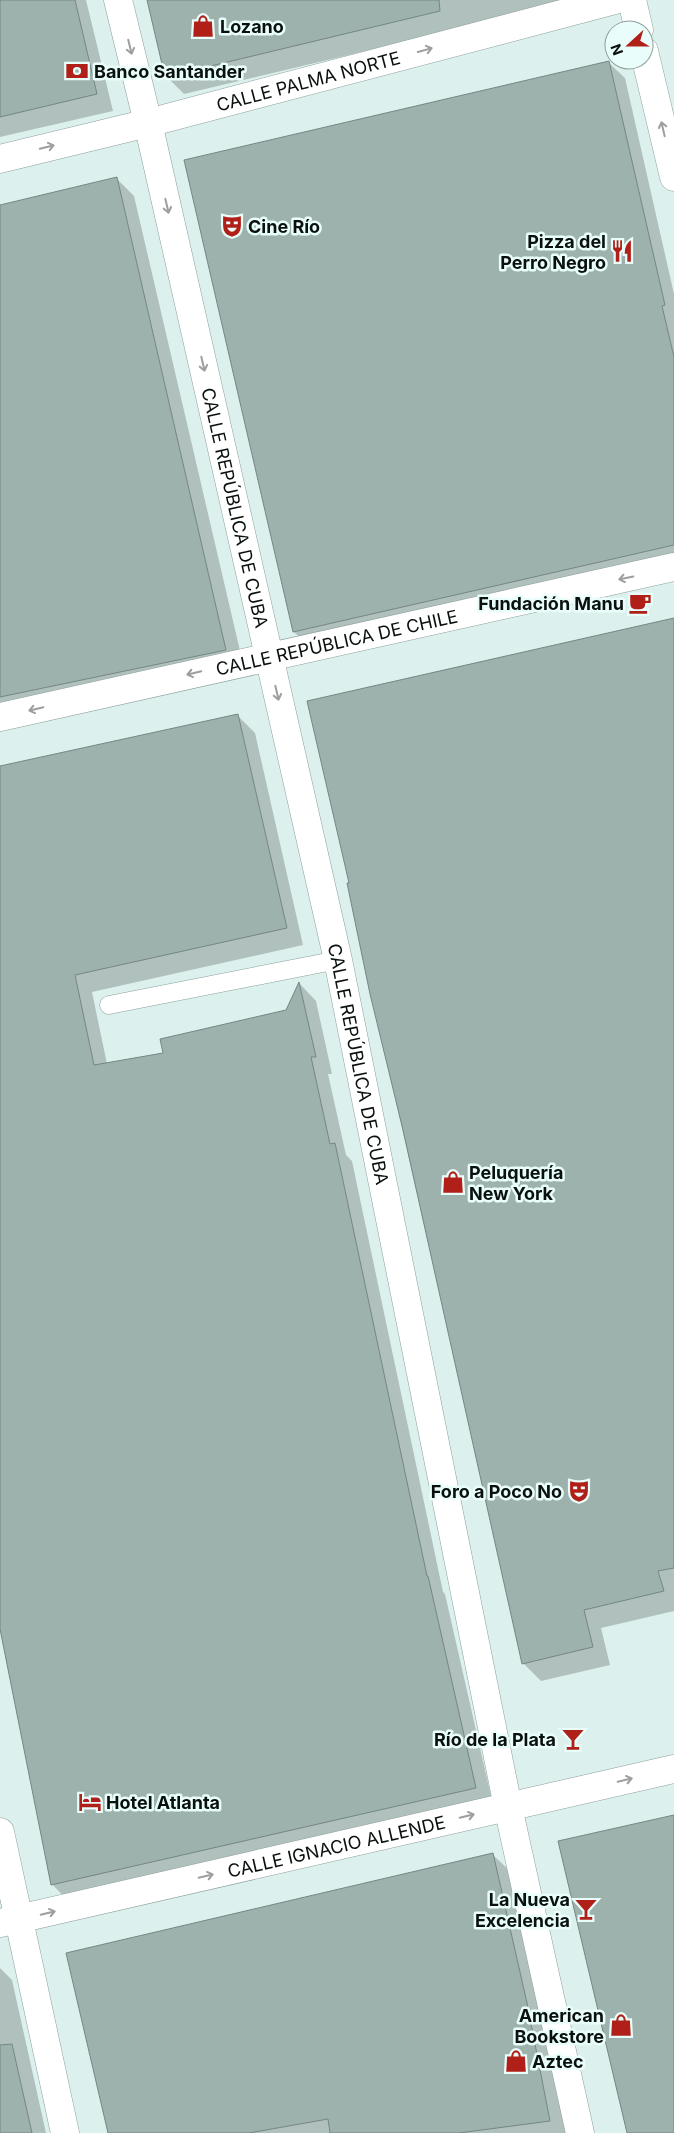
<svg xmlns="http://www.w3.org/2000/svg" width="674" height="2133" font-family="Inter,sans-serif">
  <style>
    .shadow { fill: #0003 }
    .building { fill: #9db1ad; stroke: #758784 }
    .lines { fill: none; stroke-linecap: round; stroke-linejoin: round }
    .service-casing { stroke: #8c9f9c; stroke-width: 19 }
    .minor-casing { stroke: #8c9f9c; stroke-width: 29 }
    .tertiary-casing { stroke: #8c9f9c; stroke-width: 29 }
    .service { stroke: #fff; stroke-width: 18 }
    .minor { stroke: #fff; stroke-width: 28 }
    .tertiary { stroke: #fff; stroke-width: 28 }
    .oneway { stroke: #9d9f9f }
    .labels { text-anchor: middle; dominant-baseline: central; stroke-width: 5; stroke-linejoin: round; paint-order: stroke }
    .poi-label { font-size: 18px; font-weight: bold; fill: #09100e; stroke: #e9fefa; text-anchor: start }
    .street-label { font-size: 18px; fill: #09100e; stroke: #e9fefa }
  </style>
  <rect width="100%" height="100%" fill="#dcf1ed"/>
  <path class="shadow" d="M 0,0 L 86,0 L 113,111 L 0,137 Z
    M 148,0 L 580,0 L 184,94 L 166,76 Z
    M 609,63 L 625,78 L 674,294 L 674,564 L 310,647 L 294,632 L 185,161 Z
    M 116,178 L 134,196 L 244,668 L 0,719 L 0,206 Z
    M 674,619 L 674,1611 L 601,1628 L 610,1665 L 541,1681 L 524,1664 L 371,992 Z
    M 238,716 L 255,733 L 303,945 L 92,992 L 107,1064 L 165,1054 L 287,1011 L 300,984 L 316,1001 L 332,1074 L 328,1074 L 346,1155 L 352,1161 L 443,1592 L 445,1594 L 493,1805 L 69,1902 L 52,1884 L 0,1624 L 0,768 Z
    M 493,1855 L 511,1872 L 567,2133 L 109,2133 Z
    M 0,1968 L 12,1980 L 46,2133 L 0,2133 Z"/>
  <path class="building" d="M 0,0 L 75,0 L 97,94 L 0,117 Z
    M 147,0 L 439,0 L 440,11 L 165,77 Z
    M 609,61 L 665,305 L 662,306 L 674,357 L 674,545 L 293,632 L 184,160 Z
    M 117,177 L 226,650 L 0,697 L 0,205 Z
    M 674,618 L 674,1568 L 658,1571 L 664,1591 L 584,1610 L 593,1647 L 522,1664 L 403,1130 L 370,994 L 347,883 L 349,883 L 307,701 Z
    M 238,714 L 287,928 L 75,975 L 94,1065 L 163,1053 L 160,1039 L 286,1010 L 299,982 L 316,1057 L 311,1057 L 330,1144 L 335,1143 L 427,1576 L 428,1576 L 476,1788 L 51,1885 L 0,1629 L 0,766 Z
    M 674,1815 L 674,2133 L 627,2133 L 558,1841 Z
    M 493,1853 L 527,2003 L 550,2121 L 459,2133 L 330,2133 L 328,2119 L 249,2133 L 108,2133 L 66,1953 Z
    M 12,2044 L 32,2133 L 0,2133 L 0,2045 Z"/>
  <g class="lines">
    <defs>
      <path id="service" d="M 109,1005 L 338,960"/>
      <g id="minor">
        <path id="s1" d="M 118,0 L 148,123 L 338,960 L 508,1807 L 580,2133"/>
        <path d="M 632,0 L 639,30"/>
        <path d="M 644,51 L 674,177"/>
        <path id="s2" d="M 0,159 L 148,123 L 615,0"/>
        <path d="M 0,1832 L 65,2133"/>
      </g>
      <g id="tertiary">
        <path id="s3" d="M 0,717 L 674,567"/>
        <path id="s4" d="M 0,1923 L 674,1769"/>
      </g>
    </defs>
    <use href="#service" class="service-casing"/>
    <use href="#minor" class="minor-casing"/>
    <use href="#tertiary" class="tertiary-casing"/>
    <use href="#service" class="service"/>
    <use href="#minor" class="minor"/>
    <use href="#tertiary" class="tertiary"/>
  </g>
  <defs><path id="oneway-shaft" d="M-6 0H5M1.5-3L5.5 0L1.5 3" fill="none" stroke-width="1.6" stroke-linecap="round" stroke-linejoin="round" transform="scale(1.25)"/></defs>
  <g class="oneway">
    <use href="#oneway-shaft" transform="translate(130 47) rotate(76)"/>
    <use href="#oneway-shaft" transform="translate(425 50) rotate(-15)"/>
    <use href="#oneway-shaft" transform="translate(663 129) rotate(-103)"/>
    <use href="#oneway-shaft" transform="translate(47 147) rotate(-14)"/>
    <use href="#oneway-shaft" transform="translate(167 206) rotate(77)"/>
    <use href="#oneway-shaft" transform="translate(203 364) rotate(77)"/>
    <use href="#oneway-shaft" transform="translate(626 578) rotate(168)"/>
    <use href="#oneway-shaft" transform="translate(194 673) rotate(167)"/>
    <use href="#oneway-shaft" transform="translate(277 693) rotate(77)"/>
    <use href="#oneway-shaft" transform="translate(36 709) rotate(167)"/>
    <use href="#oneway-shaft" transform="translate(625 1780) rotate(-13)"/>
    <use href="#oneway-shaft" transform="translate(467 1816) rotate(-13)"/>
    <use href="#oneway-shaft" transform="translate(206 1876) rotate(-13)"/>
    <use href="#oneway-shaft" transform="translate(48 1913) rotate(-13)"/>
  </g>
  <defs>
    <symbol id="shop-bare" viewBox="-9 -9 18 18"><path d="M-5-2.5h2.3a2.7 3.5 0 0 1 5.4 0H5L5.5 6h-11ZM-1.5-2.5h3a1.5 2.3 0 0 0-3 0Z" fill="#b02019" stroke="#e9fefa" stroke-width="2.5" paint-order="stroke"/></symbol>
    <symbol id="bank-bare" viewBox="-9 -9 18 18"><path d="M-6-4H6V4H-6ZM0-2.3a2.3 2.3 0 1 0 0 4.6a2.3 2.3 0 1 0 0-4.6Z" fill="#b02019" stroke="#e9fefa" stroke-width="2.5" paint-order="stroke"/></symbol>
    <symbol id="theatre-bare" viewBox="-9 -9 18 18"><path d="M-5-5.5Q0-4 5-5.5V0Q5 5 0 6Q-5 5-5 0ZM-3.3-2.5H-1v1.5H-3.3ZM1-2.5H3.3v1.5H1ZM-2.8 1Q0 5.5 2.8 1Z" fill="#b02019" stroke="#e9fefa" stroke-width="2.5" paint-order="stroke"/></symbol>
    <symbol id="restaurant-bare" viewBox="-9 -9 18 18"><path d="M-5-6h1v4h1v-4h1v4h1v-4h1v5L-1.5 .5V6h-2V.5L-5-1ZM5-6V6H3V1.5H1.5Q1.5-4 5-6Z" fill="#b02019" stroke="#e9fefa" stroke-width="2.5" paint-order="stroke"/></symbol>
    <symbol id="cafe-bare" viewBox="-9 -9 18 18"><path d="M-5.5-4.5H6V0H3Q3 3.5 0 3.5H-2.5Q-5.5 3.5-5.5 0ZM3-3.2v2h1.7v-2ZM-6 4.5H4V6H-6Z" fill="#b02019" stroke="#e9fefa" stroke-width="2.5" paint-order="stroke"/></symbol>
    <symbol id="bar-bare" viewBox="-9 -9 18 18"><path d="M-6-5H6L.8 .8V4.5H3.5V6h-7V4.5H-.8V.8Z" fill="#b02019" stroke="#e9fefa" stroke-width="2.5" paint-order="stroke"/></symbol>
    <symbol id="hotel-bare" viewBox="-9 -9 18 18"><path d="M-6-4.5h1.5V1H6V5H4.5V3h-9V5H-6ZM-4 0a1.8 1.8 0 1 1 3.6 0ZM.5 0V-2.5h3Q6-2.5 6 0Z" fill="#b02019" stroke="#e9fefa" stroke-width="2.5" paint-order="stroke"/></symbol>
  </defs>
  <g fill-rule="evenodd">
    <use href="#shop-bare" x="187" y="10" width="32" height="32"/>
    <use href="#bank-bare" x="61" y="55" width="32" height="32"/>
    <use href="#theatre-bare" x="216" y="210" width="32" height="32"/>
    <use href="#restaurant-bare" x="606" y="235" width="32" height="32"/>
    <use href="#cafe-bare" x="624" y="587" width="32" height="32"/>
    <use href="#shop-bare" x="437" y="1166" width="32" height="32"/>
    <use href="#theatre-bare" x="563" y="1475" width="32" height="32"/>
    <use href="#bar-bare" x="557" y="1723" width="32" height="32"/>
    <use href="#hotel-bare" x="74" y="1786" width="32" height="32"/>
    <use href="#bar-bare" x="570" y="1893" width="32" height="32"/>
    <use href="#shop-bare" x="605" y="2009" width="32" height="32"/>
    <use href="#shop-bare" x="500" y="2045" width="32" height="32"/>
  </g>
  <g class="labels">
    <g class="poi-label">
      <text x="220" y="26">Lozano</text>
      <text x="94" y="71">Banco Santander</text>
      <text x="248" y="226">Cine Río</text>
      <text x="606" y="241" text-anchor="end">Pizza del<tspan x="606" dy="21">Perro Negro</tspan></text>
      <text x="624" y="603" text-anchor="end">Fundación Manu</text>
      <text x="469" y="1172">Peluquería<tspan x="469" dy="21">New York</tspan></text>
      <text x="562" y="1491" text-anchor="end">Foro a Poco No</text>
      <text x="556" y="1739" text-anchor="end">Río de la Plata</text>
      <text x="106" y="1802">Hotel Atlanta</text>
      <text x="570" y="1899" text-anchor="end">La Nueva<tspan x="570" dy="21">Excelencia</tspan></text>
      <text x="604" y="2015" text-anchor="end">American<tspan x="604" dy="21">Bookstore</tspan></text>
      <text x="532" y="2061">Aztec</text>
    </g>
    <g class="street-label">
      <text stroke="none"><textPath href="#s2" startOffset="318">CALLE PALMA NORTE</textPath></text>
      <text stroke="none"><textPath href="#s1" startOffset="521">CALLE REPÚBLICA DE CUBA</textPath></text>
      <text stroke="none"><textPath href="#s3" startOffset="345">CALLE REPÚBLICA DE CHILE</textPath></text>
      <text stroke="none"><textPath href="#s1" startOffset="1091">CALLE REPÚBLICA DE CUBA</textPath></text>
      <text stroke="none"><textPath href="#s4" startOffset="345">CALLE IGNACIO ALLENDE</textPath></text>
    </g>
  </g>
  <g transform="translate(629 45) rotate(249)"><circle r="24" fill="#e9fefa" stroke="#8f9f9c"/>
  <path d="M0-4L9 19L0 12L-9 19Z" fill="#b02019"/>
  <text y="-8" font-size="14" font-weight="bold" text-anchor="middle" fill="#09100e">N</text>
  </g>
</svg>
